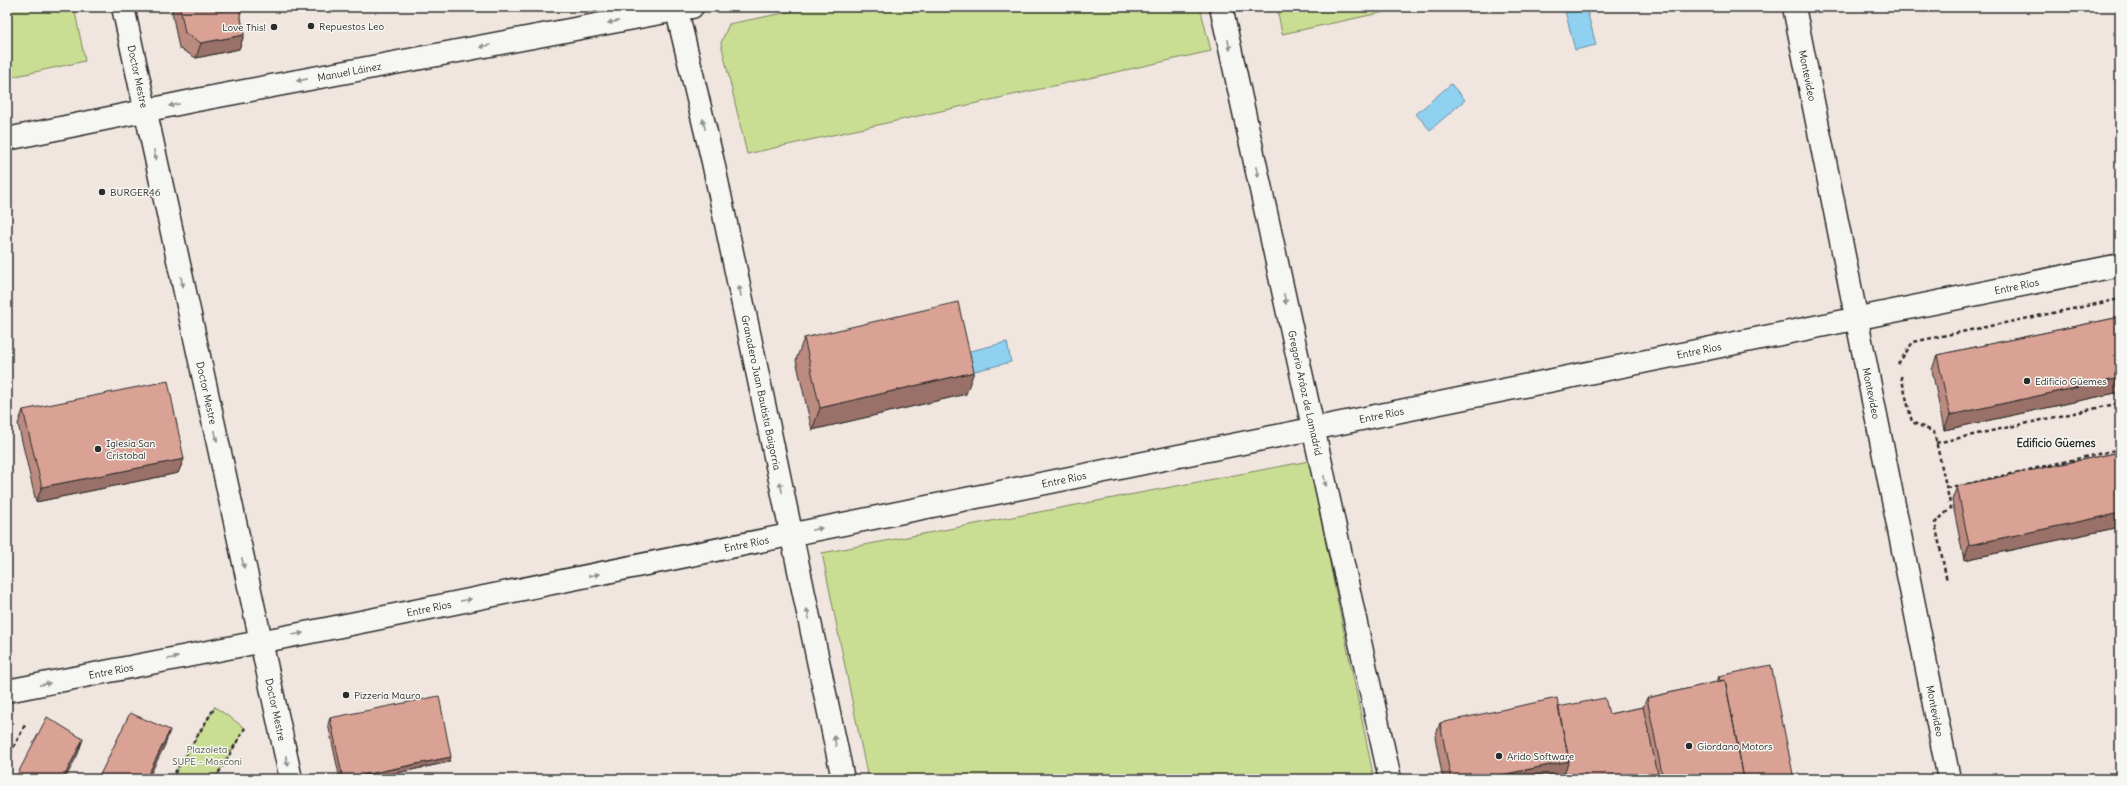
<svg xmlns="http://www.w3.org/2000/svg" width="2127" height="786" font-family="Delius,sans-serif">
  <style>
    .green { fill: #cade93; stroke: #7a845f }
    .water { fill: #90d0f1; stroke: #688ea2 }
    .lines { fill: none; stroke-linecap: round; stroke-linejoin: round }
    .street-casing { stroke: #2b2b2b; stroke-width: 25 }
    .path { stroke: #2b2b2b; stroke-width: 2.5; stroke-dasharray: 4 3; stroke-linecap: butt }
    .street { stroke: #f6f6f2; stroke-width: 22 }
    .wall { fill: #bb8b80; stroke: #2b2b2b }
    .shaded-wall { fill: #997168; stroke: #2b2b2b }
    .building { fill: #daa295; stroke: #2b2b2b }
    .oneway { fill: #90908e }
    .poi-dot { fill: #2b2b2b; stroke: #f6f6f2; stroke-width: 1.5 }
    .labels { text-anchor: middle; dominant-baseline: central; stroke-width: 3; stroke-linejoin: round; paint-order: stroke }
    .poi-label { font-size: 10px; fill: #2b2b2b; stroke: #f6f6f2; text-anchor: start }
    .street-label { font-size: 10px; fill: #2b2b2b; stroke: #f6f6f2 }
    .park-label { font-size: 10px; fill: #535845; stroke: #f6f6f2 }
    .neighbourhood-label { font-size: 11px; font-weight: bold; fill: #2b2b2b; stroke: #f6f6f2 }
  </style>
  <rect width="100%" height="100%" fill="#f0e5df"/>
  <filter id="ink" filterUnits="userSpaceOnUse"><feTurbulence type="fractalNoise" baseFrequency=".025" numOctaves="2"/><feDisplacementMap in="SourceGraphic" scale="8" xChannelSelector="R" yChannelSelector="G"/><feConvolveMatrix kernelMatrix="1 2 1 2 8 2 1 2 1" color-interpolation-filters="sRGB"/></filter>
  <g filter="url(#ink)">
    <path class="green" d="M 7,7 L 74,7 L 85,61 L 7,78 Z
      M 814,7 L 1200,7 L 1211,51 L 747,154 L 721,43 L 729,24 Z
      M 1277,7 L 1408,7 L 1282,34 Z
      M 1309,461 L 1374,779 L 868,779 L 822,553 Z
      M 215,707 L 245,728 L 215,779 L 171,779 Z"/>
    <path class="water" d="M 1564,7 L 1586,7 L 1596,45 L 1575,50 Z
      M 1451,84 L 1465,100 L 1430,130 L 1416,114 Z
      M 1007,342 L 1011,362 L 967,373 L 962,353 Z"/>
    <g class="lines">
      <defs>
        <g id="street">
          <path id="s1" d="M 123,7 L 291,779"/>
          <path id="s2" d="M 676,7 L 713,162 L 843,779"/>
          <path id="s3" d="M 1221,7 L 1390,779"/>
          <path id="s4" d="M 1794,7 L 1949,779"/>
          <path id="s5" d="M 7,139 L 197,100 L 692,7"/>
          <path id="s6" d="M 7,691 L 331,628 L 2120,265"/>
        </g>
      </defs>
      <use href="#street" class="street-casing"/>
      <path class="path" d="M 1898,364 L 1913,342 L 2120,299
        M 1901,376 L 1912,422 L 1934,432 L 1951,508 L 1935,523 L 1947,581
        M 1936,443 L 2120,403
        M 1967,484 L 2120,449
        M 1947,488 L 1960,485
        M 7,760 L 25,725
        M 171,779 L 215,707
        M 215,779 L 245,728"/>
      <use href="#street" class="street"/>
    </g>
    <path class="wall" d="M 171,7 L 239,7 L 244,35 L 239,49 L 196,58 L 179,48 Z
      M 2120,317 L 2120,392 L 1944,430 L 1932,370 L 1937,355 Z
      M 804,338 L 966,394 L 812,430 L 796,360 Z
      M 23,410 L 184,459 L 178,473 L 36,502 L 18,424 Z
      M 2120,452 L 2120,527 L 1964,560 L 1952,500 L 1957,486 Z
      M 1719,676 L 1794,779 L 1564,779 L 1563,776 L 1547,779 L 1443,779 L 1435,737 L 1440,723 L 1558,707 L 1609,714 L 1643,707 L 1647,698 L 1717,682 Z
      M 330,718 L 449,762 L 369,779 L 340,779 L 328,724 Z"/>
    <path class="shaded-wall" d="M 244,35 L 239,49 L 196,58 L 201,43 Z
      M 974,372 L 966,394 L 812,430 L 820,408 Z
      M 2120,378 L 2120,392 L 1944,430 L 1950,415 Z
      M 184,459 L 178,473 L 36,502 L 42,487 Z
      M 2120,513 L 2120,527 L 1964,560 L 1969,545 Z
      M 170,730 L 165,745 L 148,779 L 146,779 Z
      M 83,739 L 78,754 L 65,779 L 63,779 Z
      M 451,757 L 449,762 L 369,779 L 345,779 Z
      M 1569,761 L 1564,776 L 1547,779 L 1482,779 Z"/>
    <path class="building" d="M 180,7 L 239,7 L 244,35 L 201,43 L 185,33 Z
      M 958,302 L 974,372 L 820,408 L 804,338 Z
      M 2120,317 L 2120,378 L 1950,415 L 1937,355 Z
      M 168,381 L 184,459 L 42,487 L 23,410 Z
      M 2120,452 L 2120,513 L 1969,545 L 1957,486 Z
      M 1771,665 L 1794,779 L 1744,779 L 1725,680 L 1720,681 L 1719,676 Z
      M 1725,680 L 1744,779 L 1663,779 L 1647,698 Z
      M 439,696 L 451,757 L 343,779 L 330,718 Z
      M 1557,698 L 1569,761 L 1482,779 L 1451,779 L 1440,723 Z
      M 1605,698 L 1609,714 L 1643,707 L 1659,779 L 1567,779 L 1565,771 L 1569,761 L 1558,707 Z
      M 130,713 L 170,730 L 146,779 L 98,779 Z
      M 47,717 L 83,739 L 63,779 L 15,779 Z"/>
    <defs><path id="oneway-solid" d="M-6-.8H1V-3.2L6.5 0L1 3.2V.8H-6Z"/></defs>
    <g class="oneway">
      <use href="#oneway-solid" transform="translate(613 22) rotate(169)"/>
      <use href="#oneway-solid" transform="translate(1229 45) rotate(78)"/>
      <use href="#oneway-solid" transform="translate(485 46) rotate(169)"/>
      <use href="#oneway-solid" transform="translate(302 80) rotate(169)"/>
      <use href="#oneway-solid" transform="translate(174 105) rotate(168)"/>
      <use href="#oneway-solid" transform="translate(704 124) rotate(-103)"/>
      <use href="#oneway-solid" transform="translate(155 155) rotate(78)"/>
      <use href="#oneway-solid" transform="translate(1257 172) rotate(78)"/>
      <use href="#oneway-solid" transform="translate(182 282) rotate(78)"/>
      <use href="#oneway-solid" transform="translate(740 291) rotate(-102)"/>
      <use href="#oneway-solid" transform="translate(1285 299) rotate(78)"/>
      <use href="#oneway-solid" transform="translate(216 436) rotate(78)"/>
      <use href="#oneway-solid" transform="translate(1325 481) rotate(78)"/>
      <use href="#oneway-solid" transform="translate(781 487) rotate(-102)"/>
      <use href="#oneway-solid" transform="translate(817 529) rotate(-12)"/>
      <use href="#oneway-solid" transform="translate(243 563) rotate(78)"/>
      <use href="#oneway-solid" transform="translate(594 575) rotate(-11)"/>
      <use href="#oneway-solid" transform="translate(466 600) rotate(-11)"/>
      <use href="#oneway-solid" transform="translate(808 614) rotate(-102)"/>
      <use href="#oneway-solid" transform="translate(298 634) rotate(-10)"/>
      <use href="#oneway-solid" transform="translate(173 658) rotate(-11)"/>
      <use href="#oneway-solid" transform="translate(45 684) rotate(-11)"/>
      <use href="#oneway-solid" transform="translate(835 741) rotate(-102)"/>
      <use href="#oneway-solid" transform="translate(287 761) rotate(77)"/>
    </g>
  </g>
  <g class="poi-dot">
    <circle cx="311" cy="26" r="4"/>
    <circle cx="274" cy="27" r="4"/>
    <circle cx="102" cy="192" r="4"/>
    <circle cx="2027" cy="381" r="4"/>
    <circle cx="98" cy="449" r="4"/>
    <circle cx="346" cy="695" r="4"/>
    <circle cx="1689" cy="746" r="4"/>
    <circle cx="1499" cy="756" r="4"/>
  </g>
  <g class="labels">
    <g class="poi-label">
      <text x="319" y="26">Repuestos Leo</text>
      <text x="266" y="27" text-anchor="end">Love This!</text>
      <text x="110" y="192">BURGER46</text>
      <text x="2035" y="381">Edificio Güemes</text>
      <text x="106" y="443">Iglesia San<tspan x="106" dy="12">Cristobal</tspan></text>
      <text x="354" y="695">Pizzería Mauro</text>
      <text x="1697" y="746">Giordano Motors</text>
      <text x="1507" y="756">Arido Software</text>
    </g>
    <g class="street-label">
      <text stroke="none"><textPath href="#s5" startOffset="349">Manuel Láinez</textPath></text>
      <text stroke="none"><textPath href="#s4" startOffset="70">Montevideo</textPath></text>
      <text stroke="none"><textPath href="#s1" startOffset="71">Doctor Mestre</textPath></text>
      <text stroke="none"><textPath href="#s6" startOffset="2050">Entre Ríos</textPath></text>
      <text stroke="none"><textPath href="#s6" startOffset="1726">Entre Ríos</textPath></text>
      <text stroke="none"><textPath href="#s1" startOffset="395">Doctor Mestre</textPath></text>
      <text stroke="none"><textPath href="#s2" startOffset="395">Granadero Juan Bautista Baigorria</textPath></text>
      <text stroke="none"><textPath href="#s3" startOffset="395">Gregorio Aráoz de Lamadrid</textPath></text>
      <text stroke="none"><textPath href="#s4" startOffset="394">Montevideo</textPath></text>
      <text stroke="none"><textPath href="#s6" startOffset="1402">Entre Ríos</textPath></text>
      <text stroke="none"><textPath href="#s6" startOffset="1078">Entre Ríos</textPath></text>
      <text stroke="none"><textPath href="#s6" startOffset="754">Entre Ríos</textPath></text>
      <text stroke="none"><textPath href="#s6" startOffset="430">Entre Ríos</textPath></text>
      <text stroke="none"><textPath href="#s6" startOffset="106">Entre Ríos</textPath></text>
      <text stroke="none"><textPath href="#s1" startOffset="719">Doctor Mestre</textPath></text>
      <text stroke="none"><textPath href="#s4" startOffset="718">Montevideo</textPath></text>
    </g>
    <g class="park-label">
      <text x="207" y="749">Plazoleta<tspan x="207" dy="12">SUPE - Mosconi</tspan></text>
    </g>
    <g class="neighbourhood-label">
      <text x="2056" y="443">Edificio Güemes</text>
    </g>
  </g>
  <rect width="2127" height="786" fill="none" stroke="#f6f6f2" stroke-width="24"/>
  <rect x="12" y="12" width="2103" height="762" fill="none" stroke="#2b2b2b" stroke-width="1.5" filter="url(#ink)"/>
</svg>
